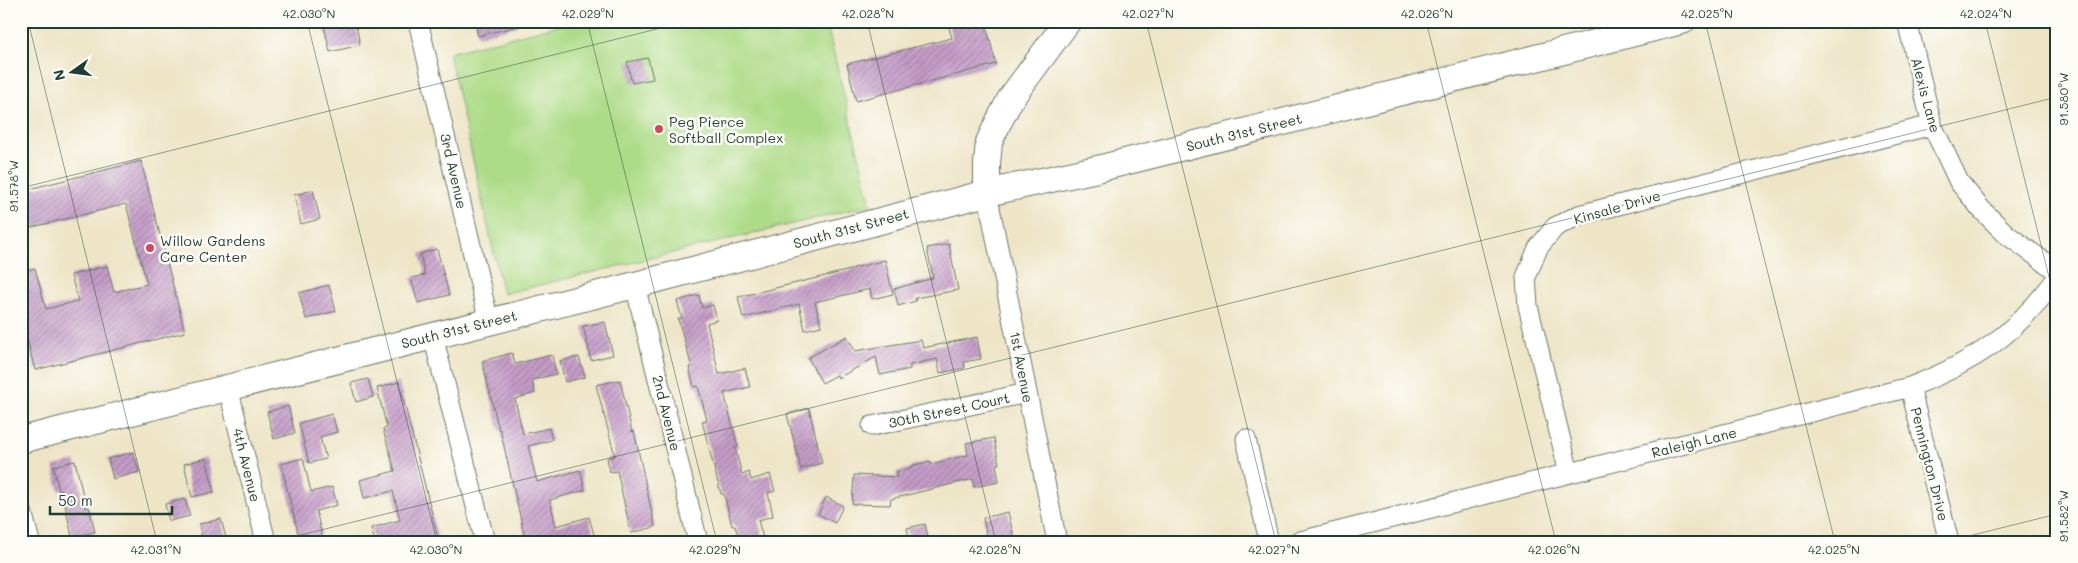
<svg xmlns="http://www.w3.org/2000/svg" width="2078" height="563" font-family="Mali,sans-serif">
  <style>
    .pitch { fill: #addb87; stroke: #668c5e }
    .building { fill: url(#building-hatch) }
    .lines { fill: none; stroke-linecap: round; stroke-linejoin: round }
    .street-casing { stroke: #677867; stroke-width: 21 }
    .secondary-casing { stroke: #677867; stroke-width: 28 }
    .street { stroke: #fff; stroke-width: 19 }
    .secondary { stroke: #fff; stroke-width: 26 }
    .ticks { fill: none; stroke: #1f3d34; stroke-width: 1; stroke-opacity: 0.45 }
    .poi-dot { fill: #d1495b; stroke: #fdfcf7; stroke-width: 2 }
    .labels { text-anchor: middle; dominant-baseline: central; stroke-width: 5; stroke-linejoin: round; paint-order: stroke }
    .street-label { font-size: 14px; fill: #1f3d34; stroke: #fdfcf7 }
    .poi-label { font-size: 14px; fill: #1f3d34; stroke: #fdfcf7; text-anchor: start }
    .neatline { fill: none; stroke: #1f3d34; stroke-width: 2 }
    .ticks-label { font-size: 12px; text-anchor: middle; fill: #1f3d34 }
  </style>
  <defs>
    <pattern id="building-hatch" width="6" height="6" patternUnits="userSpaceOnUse" patternTransform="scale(1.25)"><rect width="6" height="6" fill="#c59cc8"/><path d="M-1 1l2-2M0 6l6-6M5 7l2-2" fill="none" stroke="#9f80a3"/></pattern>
  </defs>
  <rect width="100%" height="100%" fill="#fdfcf7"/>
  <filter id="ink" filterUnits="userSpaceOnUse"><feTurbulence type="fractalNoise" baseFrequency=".02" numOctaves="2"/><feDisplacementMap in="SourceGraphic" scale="10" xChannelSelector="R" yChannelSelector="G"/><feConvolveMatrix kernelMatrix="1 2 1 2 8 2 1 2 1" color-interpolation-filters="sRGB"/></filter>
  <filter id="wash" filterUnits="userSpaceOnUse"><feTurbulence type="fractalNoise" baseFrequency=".0096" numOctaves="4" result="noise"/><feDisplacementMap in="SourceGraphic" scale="20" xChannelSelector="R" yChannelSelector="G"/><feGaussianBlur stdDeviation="1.12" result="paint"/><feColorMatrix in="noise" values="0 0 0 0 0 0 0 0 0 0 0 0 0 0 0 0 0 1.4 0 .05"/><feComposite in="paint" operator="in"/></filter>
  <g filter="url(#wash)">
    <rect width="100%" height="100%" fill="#eee5c7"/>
    <path class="pitch" d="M 575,21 L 826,21 L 871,205 L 503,294 L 449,53 Z"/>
    <g id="blocks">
      <path class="building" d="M 323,21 L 355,21 L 360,45 L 330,52 Z
        M 475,21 L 518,21 L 518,26 L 478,36 Z
        M 947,21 L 985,21 L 996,64 L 856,101 L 847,64 L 952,38 Z
        M 648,58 L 653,79 L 632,83 L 627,62 Z
        M 141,161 L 185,332 L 35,370 L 21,316 L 21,272 L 35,268 L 46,309 L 78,301 L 71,275 L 107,266 L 114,292 L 147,284 L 126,204 L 21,230 L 21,191 Z
        M 313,190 L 320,219 L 301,224 L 294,195 Z
        M 949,244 L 958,290 L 915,298 L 916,301 L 898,306 L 894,289 L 933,278 L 927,248 Z
        M 437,249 L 449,295 L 418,303 L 411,278 L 425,275 L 420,254 Z
        M 885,260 L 893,294 L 872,299 L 870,289 L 815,302 L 821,326 L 805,330 L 799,304 L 743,318 L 738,297 L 850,270 L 850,269 Z
        M 329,285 L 336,311 L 306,319 L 299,293 Z
        M 699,295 L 702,308 L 713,305 L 717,320 L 707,323 L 719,374 L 745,368 L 750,387 L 724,393 L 738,447 L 735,448 L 742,475 L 749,472 L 751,480 L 770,474 L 775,491 L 768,493 L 773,516 L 758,520 L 764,542 L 740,542 L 735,526 L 732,526 L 724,494 L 721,494 L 713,464 L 702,421 L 707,420 L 698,386 L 694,387 L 689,367 L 692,367 L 678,319 L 682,318 L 677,301 Z
        M 605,322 L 613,355 L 591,360 L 583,326 Z
        M 847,336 L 855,351 L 921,340 L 923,348 L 977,337 L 981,359 L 964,362 L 965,368 L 940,373 L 937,359 L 910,365 L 910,369 L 880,375 L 876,357 L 838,378 L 837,375 L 822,383 L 808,358 Z
        M 512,353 L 515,364 L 552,355 L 556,374 L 532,380 L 535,393 L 515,399 L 523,434 L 549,428 L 552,440 L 528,446 L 537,482 L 580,470 L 585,490 L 550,500 L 556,526 L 589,517 L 595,538 L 579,542 L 526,542 L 500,429 L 499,430 L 482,361 Z
        M 579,357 L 585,377 L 565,382 L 560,361 Z
        M 368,379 L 373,397 L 356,402 L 351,383 Z
        M 620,380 L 632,432 L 634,431 L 655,527 L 631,533 L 617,471 L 610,472 L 607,458 L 615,456 L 596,385 Z
        M 399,382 L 439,542 L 416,542 L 414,536 L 392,542 L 375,542 L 371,528 L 400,520 L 393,491 L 364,498 L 360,480 L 395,471 L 383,429 L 387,428 L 377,388 Z
        M 288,406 L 295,433 L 274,439 L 267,412 Z
        M 809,408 L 822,463 L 801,469 L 787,414 Z
        M 332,414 L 337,432 L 320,437 L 326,459 L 309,463 L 299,423 Z
        M 994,438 L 999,464 L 996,464 L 999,482 L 974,487 L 973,479 L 891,499 L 890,505 L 852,504 L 854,475 L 897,477 L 896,472 L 911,468 L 911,466 L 930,461 L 931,464 L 968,455 L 966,443 Z
        M 133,452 L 139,472 L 113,479 L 108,459 Z
        M 206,458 L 214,492 L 192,497 L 184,464 Z
        M 303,458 L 311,492 L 332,487 L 337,505 L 316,511 L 322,535 L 300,541 L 281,464 Z
        M 75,461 L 86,508 L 89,507 L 95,532 L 72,537 L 62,490 L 59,491 L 53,466 Z
        M 826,497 L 843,506 L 835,523 L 818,514 Z
        M 185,499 L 190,516 L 169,521 L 165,504 Z
        M 1008,512 L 1015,542 L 988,542 L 983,518 Z
        M 221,519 L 227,542 L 203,542 L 199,524 Z
        M 925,524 L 929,542 L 910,542 L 907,528 Z"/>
    </g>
  </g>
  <g filter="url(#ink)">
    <use href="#blocks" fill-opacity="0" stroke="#677867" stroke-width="1"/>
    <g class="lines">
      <defs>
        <path id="street" d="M 418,21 L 489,322
          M 1907,21 L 1932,125 L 1959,182 L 1981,209 L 2006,234 L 2057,271
          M 987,193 L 1057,542
          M 635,285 L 698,542
          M 433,336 L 485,542
          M 228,387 L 266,542
          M 1910,387 L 1949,542
          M 872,426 L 1027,393
          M 1246,439 L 1269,542
          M 1569,473 L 1528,306 L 1526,277 L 1538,248 L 1555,227 L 1579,215 L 1932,125
          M 21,507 L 30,542
          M 1297,542 L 1910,387 C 1977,361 2013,336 2057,278"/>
        <path id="secondary" d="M 987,193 L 987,164 L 989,142 L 998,123 L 1011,98 L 1068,21
          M 21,440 L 635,285 L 987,193 L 1097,169 L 1682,21"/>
      </defs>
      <use href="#street" class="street-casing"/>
      <use href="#secondary" class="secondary-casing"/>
      <use href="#street" class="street"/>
      <use href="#secondary" class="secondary"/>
    </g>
  </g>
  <path class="ticks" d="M 28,21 L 157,542M 307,21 L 437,542M 587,21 L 717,542M 867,21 L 996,542M 1146,21 L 1276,542M 1426,21 L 1556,542M 1705,21 L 1835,542M 1985,21 L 2057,309M 21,188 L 689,21M 273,542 L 2057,97M 1945,542 L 2057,514"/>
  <g class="poi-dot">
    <circle cx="659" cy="129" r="5"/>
    <circle cx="150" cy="248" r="5"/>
  </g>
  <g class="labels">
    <g class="street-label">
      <text transform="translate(1926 95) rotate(75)">Alexis Lane</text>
      <text transform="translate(1244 132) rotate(-14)">South 31st Street</text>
      <text transform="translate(454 171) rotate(77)">3rd Avenue</text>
      <text transform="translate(1617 207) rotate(-16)">Kinsale Drive</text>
      <text transform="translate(851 228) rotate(-15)">South 31st Street</text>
      <text transform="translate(459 329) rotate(-14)">South 31st Street</text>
      <text transform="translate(1022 367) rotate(79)">1st Avenue</text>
      <text transform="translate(949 410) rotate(-12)">30th Street Court</text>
      <text transform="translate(667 413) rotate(76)">2nd Avenue</text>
      <text transform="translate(1694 442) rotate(-14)">Raleigh Lane</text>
      <text transform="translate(1930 464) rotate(76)">Pennington Drive</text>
      <text transform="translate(247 465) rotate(76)">4th Avenue</text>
    </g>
    <g class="poi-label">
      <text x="669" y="121">Peg Pierce<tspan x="669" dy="16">Softball Complex</tspan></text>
      <text x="160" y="240">Willow Gardens<tspan x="160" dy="16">Care Center</tspan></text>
    </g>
  </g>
  <rect width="2078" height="563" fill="none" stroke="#fdfcf7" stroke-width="55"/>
  <g transform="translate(72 72) rotate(256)" stroke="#fdfcf7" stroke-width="4" paint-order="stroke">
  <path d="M0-4L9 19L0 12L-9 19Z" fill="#1f3d34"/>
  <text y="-8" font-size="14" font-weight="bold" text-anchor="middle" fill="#1f3d34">N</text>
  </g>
  <path d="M50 506v8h122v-8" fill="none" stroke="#1f3d34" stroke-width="2.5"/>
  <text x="58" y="506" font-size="15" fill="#1f3d34" stroke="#fdfcf7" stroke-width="4" paint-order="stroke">50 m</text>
  <rect x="28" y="28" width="2022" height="508" class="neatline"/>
  <g class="ticks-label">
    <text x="309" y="18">42.030°N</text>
    <text x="588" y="18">42.029°N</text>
    <text x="868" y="18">42.028°N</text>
    <text x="1148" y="18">42.027°N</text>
    <text x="1427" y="18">42.026°N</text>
    <text x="1707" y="18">42.025°N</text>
    <text x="1986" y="18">42.024°N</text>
    <text transform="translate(2064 99) rotate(-90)" y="4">91.580°W</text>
    <text transform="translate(14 186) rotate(-90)" y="4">91.578°W</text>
    <text transform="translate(2064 516) rotate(-90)" y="4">91.582°W</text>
    <text x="156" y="554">42.031°N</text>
    <text x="436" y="554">42.030°N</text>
    <text x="715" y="554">42.029°N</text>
    <text x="995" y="554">42.028°N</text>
    <text x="1274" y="554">42.027°N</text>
    <text x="1554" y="554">42.026°N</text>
    <text x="1834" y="554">42.025°N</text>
  </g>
</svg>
